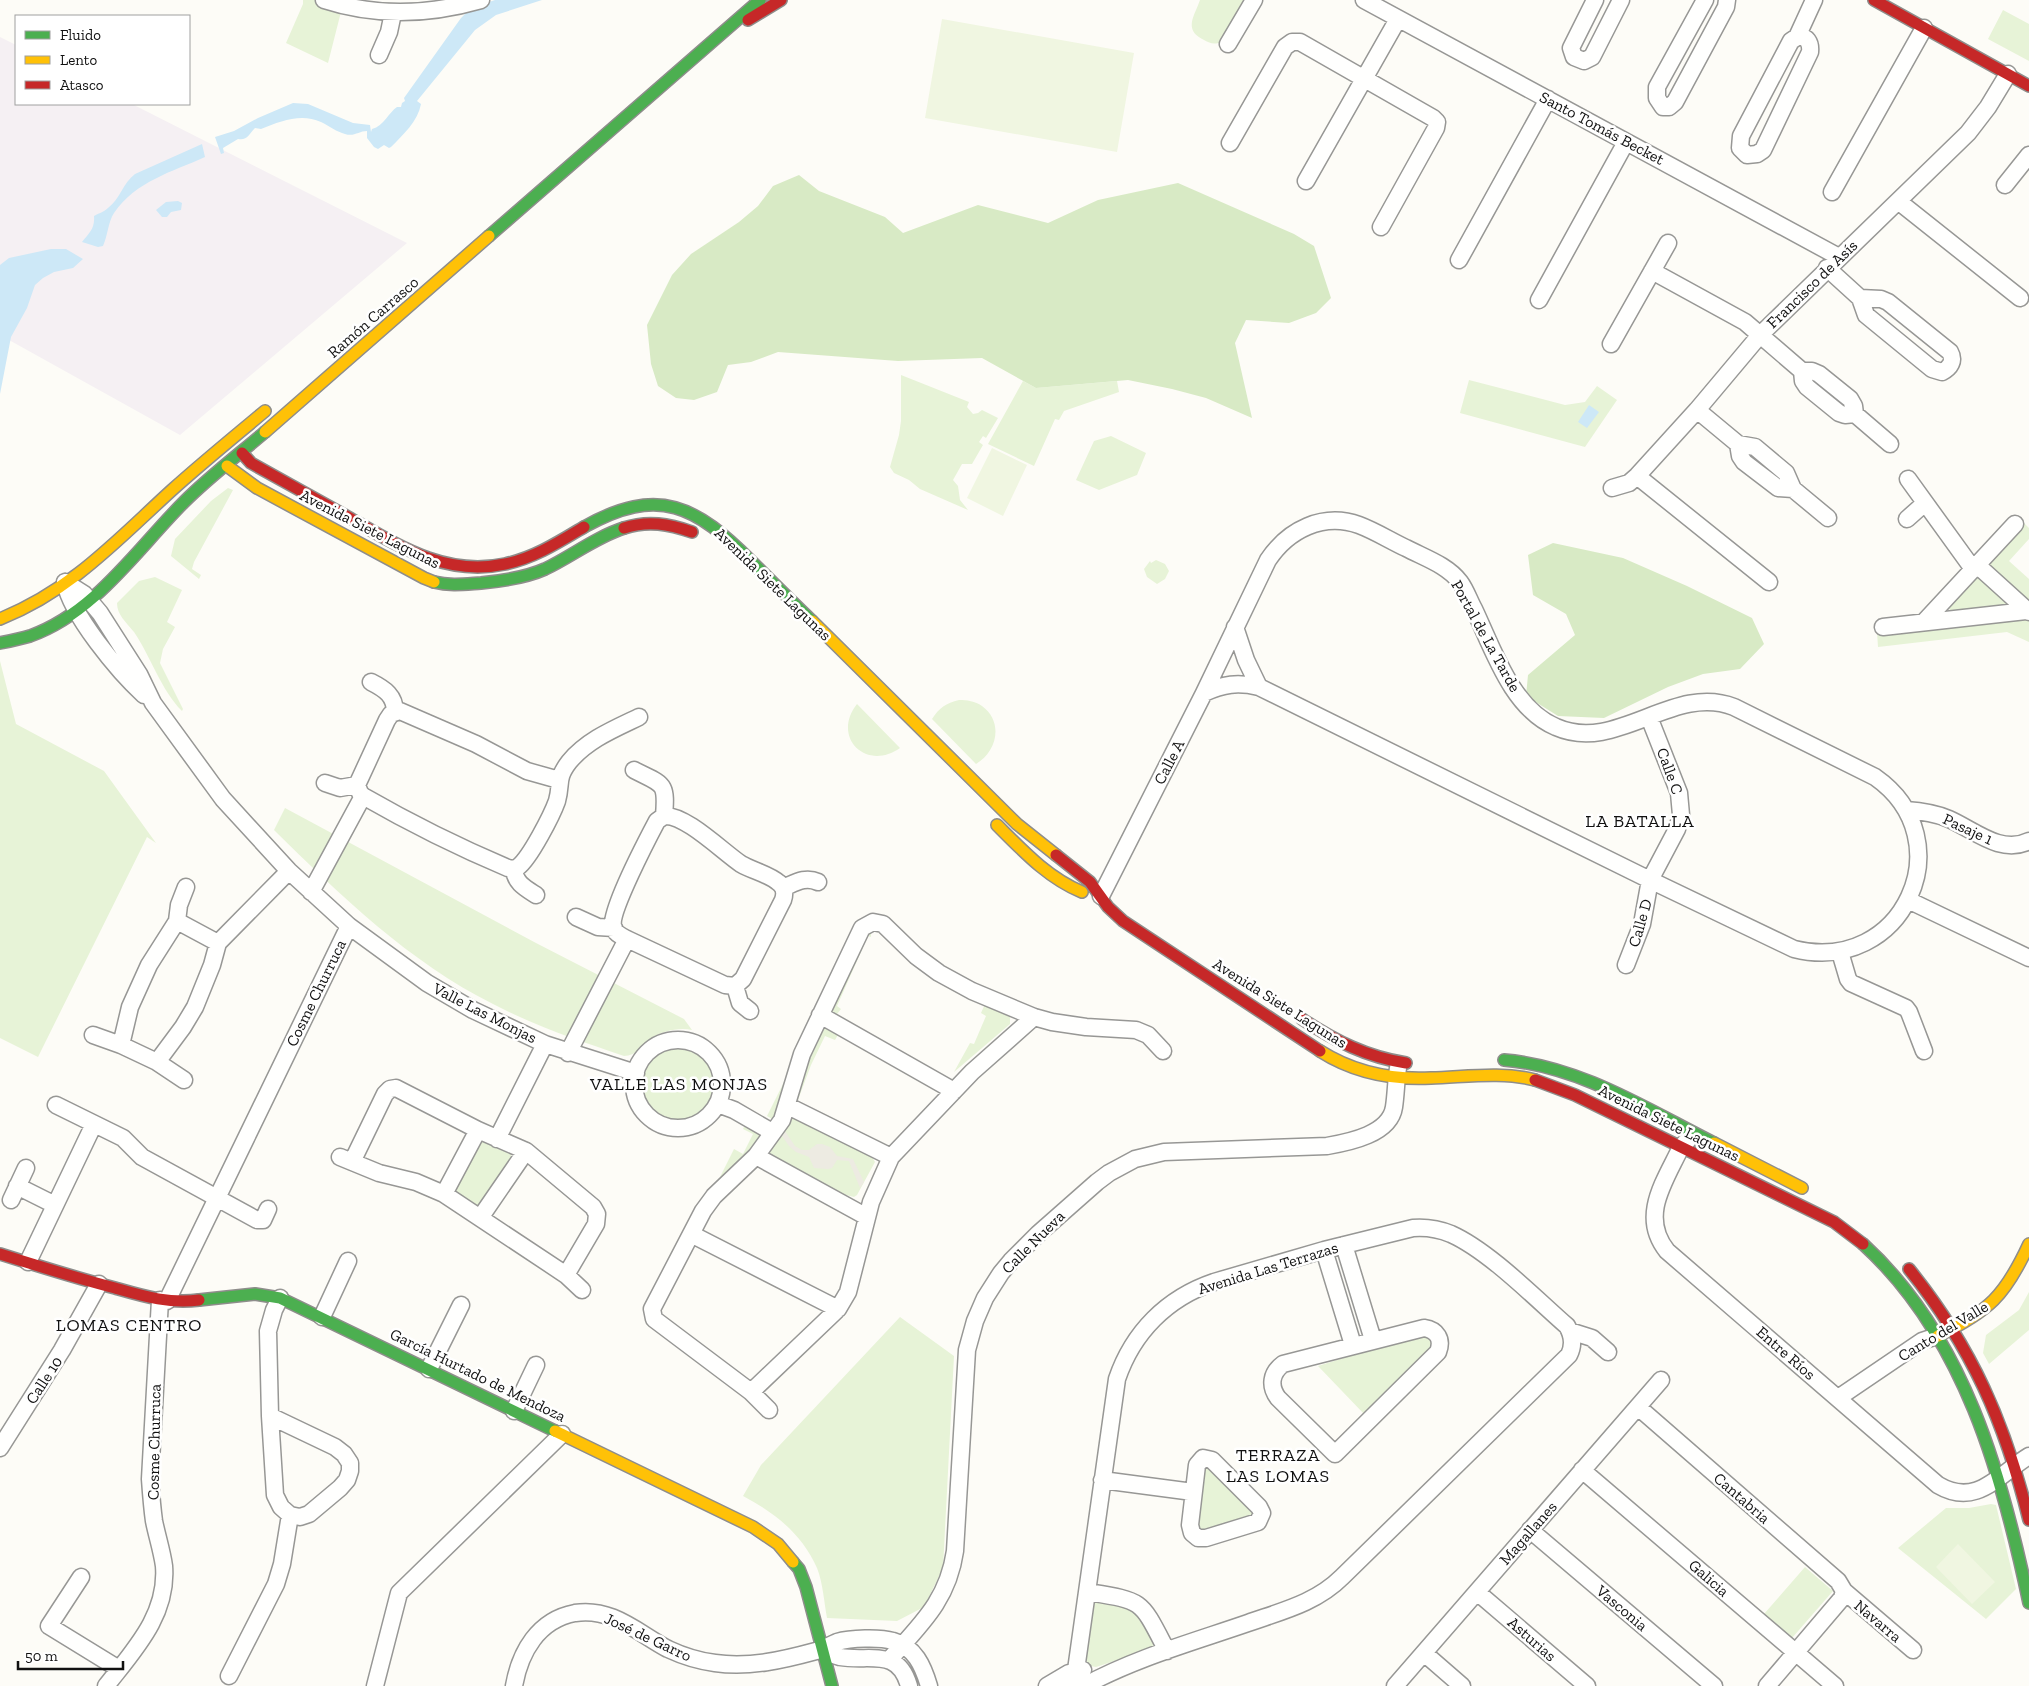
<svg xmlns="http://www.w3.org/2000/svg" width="2029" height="1686" font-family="'Zilla Slab',serif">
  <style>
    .industrial { fill: #f5f0f3 }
    .green { fill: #e7f3d7 }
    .forest { fill: #d8eac5 }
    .pitch { fill: #f0f6e1 }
    .plaza { fill: #edebe2 }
    .water { fill: #cde8f7 }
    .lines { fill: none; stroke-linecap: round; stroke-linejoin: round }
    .street-casing { stroke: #979795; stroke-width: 19 }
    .fast-casing { stroke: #8e8d8b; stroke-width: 14 }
    .slow-casing { stroke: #8e8d8b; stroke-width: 14 }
    .jam-casing { stroke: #8e8d8b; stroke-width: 14 }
    .street { stroke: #fffffe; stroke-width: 16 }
    .fast { stroke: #4caf50; stroke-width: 11 }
    .slow { stroke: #ffc107; stroke-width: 11 }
    .jam { stroke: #c62828; stroke-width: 11 }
    .labels { text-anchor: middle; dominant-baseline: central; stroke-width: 5; stroke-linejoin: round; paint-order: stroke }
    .street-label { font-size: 16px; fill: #111; stroke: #fff }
    .neighbourhood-label { font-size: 18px; letter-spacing: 1px; fill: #111; stroke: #fff }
  </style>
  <rect width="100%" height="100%" fill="#fdfcf7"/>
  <path class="industrial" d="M 0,37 L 16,45 L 16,104 L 132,104 L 407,243 L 180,435 L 0,335 Z"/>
  <path class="green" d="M 303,0 L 344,0 L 328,63 L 286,43 L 303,4 Z
    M 1200,0 L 1246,0 L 1223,41 C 1215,45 1211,44 1204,40 C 1183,30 1194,17 1200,0 Z
    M 2003,10 L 2029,24 L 2029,61 L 1988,39 Z
    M 901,375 L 969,402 L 967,407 L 973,414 L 978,413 L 982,410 L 998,418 L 986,438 L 983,436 L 979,442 L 983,445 L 972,464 L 962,464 L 953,480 L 958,486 L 960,500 L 968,510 L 920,489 L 909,480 L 894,473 L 890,467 L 899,435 L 901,421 Z
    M 1469,380 L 1565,405 L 1585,402 L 1597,386 L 1617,400 L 1585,447 L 1460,413 Z
    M 1023,381 L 1036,388 L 1117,381 L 1119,392 L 1064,411 L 1059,420 L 1055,419 L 1034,466 L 988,444 Z
    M 1111,436 L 1146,453 L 1137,475 L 1099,490 L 1076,480 L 1094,441 Z
    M 228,488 L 233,490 L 194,562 L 192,569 L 201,575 L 199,579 L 171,556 L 175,539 L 211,501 Z
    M 2023,522 L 2029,528 L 2029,539 L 2009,561 L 2029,579 L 2029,602 L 1988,563 Z
    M 1156,560 L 1165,564 L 1169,571 L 1165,579 L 1157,584 L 1147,577 L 1144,569 L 1150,561 L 1151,563 Z
    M 1976,574 L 2015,606 L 1952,612 L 1948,607 Z
    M 155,577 L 182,590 L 167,622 L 175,627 L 163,649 L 160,663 L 183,709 L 182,711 C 161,690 151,657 134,632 C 126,622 117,615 117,603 L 139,581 Z
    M 2029,618 L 2029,642 L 2007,632 L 1878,647 L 1877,632 Z
    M 0,661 L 16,724 L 104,771 L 156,843 L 147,837 L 38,1057 L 0,1038 Z
    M 959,700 C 967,700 975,701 982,706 C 1004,722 997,752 976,764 L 932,719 C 939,708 946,703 959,700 Z
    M 857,704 L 900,748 C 866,772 831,737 857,704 Z
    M 285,808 L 536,943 L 684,1019 L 692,1030 C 679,1027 662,1031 650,1039 C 642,1046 636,1056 624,1056 C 580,1041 535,1026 493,1004 C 409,962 340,895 274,830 Z
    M 871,932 L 871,937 L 868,936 L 837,1006 L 841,1009 L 837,1014 L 832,1012 L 829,1006 L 867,934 Z
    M 985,1004 L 1007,1012 L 1010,1017 L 1010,1024 L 954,1072 L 970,1043 L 974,1044 L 986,1016 L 981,1013 Z
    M 826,1026 L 839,1033 L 835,1040 L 825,1036 L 811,1065 L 798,1100 L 796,1098 L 799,1081 L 821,1029 Z
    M641 1084a37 37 0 1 1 74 0a37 37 0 1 1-74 0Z
    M 787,1076 L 775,1118 L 772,1119 L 767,1116 Z
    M 794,1116 L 872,1157 L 875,1162 L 857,1195 L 854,1197 L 842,1194 L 772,1156 L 769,1152 L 771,1148 L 789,1118 Z
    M 745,1125 L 763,1135 L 761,1142 L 726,1172 L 721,1179 L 719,1179 L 734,1149 L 743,1154 L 753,1134 L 743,1129 Z
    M 480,1137 L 511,1152 L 512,1161 L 481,1205 L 477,1207 L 454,1192 Z
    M 2029,1292 L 2029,1330 L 1989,1364 L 1983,1353 L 1986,1335 L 2019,1310 Z
    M 900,1317 L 954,1356 L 943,1568 L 924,1607 L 897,1621 L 827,1618 C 824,1602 823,1583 817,1568 C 802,1534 775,1513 743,1496 L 761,1465 Z
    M 1422,1333 L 1429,1334 L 1435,1346 L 1365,1415 L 1318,1366 Z
    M 1203,1463 L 1258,1514 L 1204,1536 L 1194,1526 Z
    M 1991,1504 L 1996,1505 L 2016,1589 L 1986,1619 L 1898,1548 L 1946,1508 L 1969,1508 Z
    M 1805,1567 L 1833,1591 L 1792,1638 L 1764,1614 Z
    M 1092,1600 L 1130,1603 L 1157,1644 L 1154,1648 L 1096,1667 L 1090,1666 L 1085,1661 Z"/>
  <path class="forest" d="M 799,175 L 819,191 L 885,217 L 903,233 L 978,205 L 1048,223 L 1098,200 L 1178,183 L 1294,234 L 1314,246 L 1331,298 L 1316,313 L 1289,323 L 1246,320 L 1235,343 L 1252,418 L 1206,398 L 1172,389 L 1128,380 L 1036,388 L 982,358 L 898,361 L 778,352 L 751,362 L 728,365 L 717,392 L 694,400 L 676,398 L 658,386 L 651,364 L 647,325 L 672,275 L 691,254 L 739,222 L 758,206 L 773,186 Z
    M 1553,543 L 1623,558 L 1687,586 L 1752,618 L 1764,644 L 1740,669 L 1703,674 L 1668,687 L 1604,718 L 1558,716 L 1526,696 L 1528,675 L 1575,635 L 1566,614 L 1533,595 L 1528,555 Z"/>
  <path class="pitch" d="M 942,19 L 1134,53 L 1117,152 L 925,118 Z
    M 992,448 L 1027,465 L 1003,516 L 967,498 Z
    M 1958,1544 L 1995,1582 L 1972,1604 L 1936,1567 Z"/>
  <path class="plaza" d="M 783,1128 L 795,1146 L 802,1150 L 809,1150 L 817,1144 L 822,1144 L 830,1147 L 837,1156 L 853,1159 L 864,1182 L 860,1188 L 849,1161 L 837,1160 L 832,1168 L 828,1169 L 814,1168 L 809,1157 L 796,1152 L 789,1146 L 780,1133 Z"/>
  <path class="water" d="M 495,0 L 542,0 L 496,15 L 475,30 L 417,101 L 421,104 C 418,121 403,135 391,147 L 389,148 L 384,145 L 378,149 L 374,147 L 367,138 L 367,131 C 359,131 354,137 345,134 C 337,132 329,126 321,122 C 301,113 281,121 261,129 L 255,128 C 249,134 247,141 238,139 L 223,148 L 224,153 L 221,154 L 215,137 L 234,131 L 258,118 L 293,103 L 308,104 L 353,123 L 370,125 L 371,132 L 372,129 C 384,126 389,112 397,107 L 401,107 L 402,103 L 405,101 L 404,98 L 461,18 L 471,8 Z
    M 202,144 L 205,157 C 172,172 136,181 114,213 C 108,222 108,235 103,246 L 98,247 L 82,242 C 89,233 95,229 94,216 C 99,213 104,212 108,208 C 120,199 123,183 135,174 Z
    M 178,201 L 182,203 L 181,210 L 171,212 L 167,217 L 162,217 L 156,210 L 166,202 Z
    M 51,249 L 66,249 L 83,259 L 73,268 L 54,272 L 43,278 L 35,285 L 27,308 L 11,337 L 0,394 L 0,265 L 9,258 Z
    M 1589,405 L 1599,412 L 1587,428 L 1578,422 Z"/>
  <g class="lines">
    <defs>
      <path id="street" d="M 324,0 C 376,17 429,15 481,0
        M 1364,0 L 1839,257
        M 1595,0 L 1571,48 L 1574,57 L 1584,61 L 1592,57 L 1621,0
        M 1705,0 L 1657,87 L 1657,98 L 1663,107 L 1669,107 L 1675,102 L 1726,7 L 1727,0
        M 1797,37 C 1807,35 1811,43 1810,52 L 1763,150 L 1757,154 L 1747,155 L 1740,148 L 1741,136 L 1791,41 Z
        M 1797,37 L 1814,0
        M 1228,44 L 1254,0
        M 379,55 L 389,32 L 393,13
        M 1230,143 L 1285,47 L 1292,42 L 1300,42 L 1433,118 L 1437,122 L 1436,128 L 1381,227
        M 1306,181 L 1398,19
        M 2005,185 L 2029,155
        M 1832,192 L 1924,28
        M 1898,201 L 2020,298
        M 1459,260 L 1548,99
        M 1827,268 L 1860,298 L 1866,315 L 1932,369 L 1942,372 C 1950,368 1955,361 1950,352 L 1888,302 L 1881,299 L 1860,298
        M 1652,271 L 1745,322 L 1802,371 L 1812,371 L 1819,374 L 1850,399 L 1854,406 L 1855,414 L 1890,444
        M 1539,300 L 1626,142
        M 1611,344 L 1668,243
        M 1802,371 L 1803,381 L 1807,387 L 1839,413 L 1845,415 L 1855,414
        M 1697,410 L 1738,444 L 1755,447 L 1786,473 L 1793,489 L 1828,518
        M 1738,444 L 1740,456 L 1744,462 L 1778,488 L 1793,489
        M 1637,476 L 1769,582
        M 1908,479 L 1973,569
        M 1612,488 L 1629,483 L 1637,476 L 1697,410 L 1760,335 L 1968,133 L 1988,107 L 2008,74
        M 1907,519 L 1925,503
        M 1977,565 L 2029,612
        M 65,582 L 84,594 L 100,613 L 139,674 L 153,703 L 223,799 L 289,871 L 349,926 L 427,983 L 473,1010 L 545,1044 L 636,1073
        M 65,582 C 71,615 119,672 144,695
        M 1924,622 L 2015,524
        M 1235,627 L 1246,660 L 1259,687
        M 1883,627 L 2026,611
        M 371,682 C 385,689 395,696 395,712
        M 634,770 C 663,785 667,781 664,816
        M 559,780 L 527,771 L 476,744 L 400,711 L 391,714 L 387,720 L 357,785 L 360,793 L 363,796 C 410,823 458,847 508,868 C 512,869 515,869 518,867 C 530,858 552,815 557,801 C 562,783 556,779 569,762 C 587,740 614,729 639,717
        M 325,783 L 340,788 L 357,785
        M 1906,810 C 1921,811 1935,813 1949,819 C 1974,830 2001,855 2029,841
        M 664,816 C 685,814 723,852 741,864 C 753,871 769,874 779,883 C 785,887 785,894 783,900 L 743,979 L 735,986 L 725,985 L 627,939 C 621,936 614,933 613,926 C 610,911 648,838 657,821 Z
        M 514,869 C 515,883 525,888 536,895
        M 783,888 C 795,883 805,876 818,882
        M 311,892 L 363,796
        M 1101,896 L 1204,693 L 1268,560 C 1288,530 1323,512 1359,525 C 1375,531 1391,541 1406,548 C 1425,558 1447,565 1460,582 C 1466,590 1469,600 1474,609 C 1493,649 1512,709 1556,727 C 1617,754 1673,683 1734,707 L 1875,777 C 1965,840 1903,976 1794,949 L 1650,880 L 1259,687 C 1238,682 1223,684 1204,693
        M 1908,900 L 2029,958
        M 576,917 L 598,927 L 614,928
        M 177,921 L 218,943
        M 1840,952 L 1848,979 L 1851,983 L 1906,1008 L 1909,1012 L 1924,1051
        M 1626,965 L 1642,924 L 1650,880 L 1677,829 L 1681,815 L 1679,793 L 1649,717
        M 735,986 L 740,1003 L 750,1011
        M 820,1015 L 954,1091
        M 93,1035 L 121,1045 L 157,1062 L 184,1080
        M634 1084a44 44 0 1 1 88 0a44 44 0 1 1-88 0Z
        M 121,1045 L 130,1007 L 149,965 L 177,921 L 179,905 L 186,887
        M 568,1053 L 627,939
        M 157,1062 L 183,1027 L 195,1007 L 212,965 L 218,943 L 289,871
        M 718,1104 L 734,1110 L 772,1132
        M 56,1105 L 123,1138 L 142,1157 L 257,1220 L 263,1220 L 268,1209
        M 788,1106 L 891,1157
        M 497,1139 L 545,1044
        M 1688,1140 L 1681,1147 C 1665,1181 1639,1216 1667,1251 L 1938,1485 C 1977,1508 1999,1474 2029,1456
        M 756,1156 L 867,1217
        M 340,1157 L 379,1173 L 416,1182 L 444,1194 L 566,1275 L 582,1290
        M 352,1162 L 385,1094 L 390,1089 L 396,1088 L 478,1130 L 526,1151 L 593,1207 L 597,1214 L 596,1224 L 566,1275
        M 17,1186 L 55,1205
        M 444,1194 L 478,1130
        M 11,1200 L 26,1168
        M 480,1218 L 526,1151
        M 691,1234 L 838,1309
        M 1344,1245 L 1373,1340
        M 1324,1250 L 1353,1345
        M 28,1262 L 94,1124
        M 167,1301 L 349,926
        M 322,1317 L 348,1261
        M 1424,1328 C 1437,1330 1443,1339 1438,1352 L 1335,1454 L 1278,1398 C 1269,1386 1271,1373 1283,1364 Z
        M 1570,1331 L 1592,1338 L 1608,1352
        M 429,1369 L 461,1305
        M 751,1392 L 838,1309 L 848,1292 L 871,1202 L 891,1157 L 972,1072 L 1034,1017
        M 1838,1398 L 1922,1341 L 1937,1336
        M 1638,1407 L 1838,1581 L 1844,1591 L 1913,1650
        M 769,1410 L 751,1392 L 654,1319 L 652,1309 L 703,1211 L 714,1196 L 756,1156 L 782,1120 L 802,1054 L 862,928 L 873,922 L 883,924 L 916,956 L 939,973 L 972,991 L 1034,1017 L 1052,1022 L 1086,1027 L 1136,1030 L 1148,1035 L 1163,1051
        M 514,1411 L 536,1365
        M 270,1416 L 335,1447 L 344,1454 L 350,1463 L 350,1471 L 347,1480 L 340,1488 L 309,1514 L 300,1517 L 290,1515 L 281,1507 L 275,1495 L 270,1416 L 268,1331 L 274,1310 L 280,1298
        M 0,1448 L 62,1350 L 99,1284
        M 1203,1458 L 1212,1460 L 1259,1507 L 1262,1513 L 1258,1522 L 1206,1538 L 1198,1538 L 1192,1533 L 1190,1525 L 1197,1465 Z
        M 1582,1470 L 1835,1686
        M 1102,1480 L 1193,1492
        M 1530,1530 L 1714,1686
        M 81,1577 L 49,1626 L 119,1669
        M 1087,1592 C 1144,1601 1140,1599 1167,1651
        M 1477,1592 L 1587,1686
        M 821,1649 C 827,1652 833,1655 840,1657 C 870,1662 898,1647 909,1686
        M 1424,1653 L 1462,1686
        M 889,1660 C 921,1624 948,1600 955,1551 L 967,1350 L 975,1321 L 985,1298 L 1001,1273 L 1011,1261 L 1038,1234 L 1097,1182 L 1109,1173 L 1135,1159 L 1164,1152 L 1327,1146 C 1350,1142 1390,1134 1394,1107 C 1396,1094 1396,1080 1398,1068
        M 229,1676 L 276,1584 L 282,1564 L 290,1515
        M 106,1686 C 134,1650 168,1615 164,1566 C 162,1551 157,1536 154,1521 C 152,1507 151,1493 150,1479 L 160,1300
        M 375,1686 L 399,1593 L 562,1434
        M 514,1686 C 520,1652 538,1620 575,1613 C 612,1607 638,1633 668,1649 C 683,1656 699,1661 715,1663 C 749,1668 783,1660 816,1651 C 823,1649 830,1645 837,1642 C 850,1638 880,1637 893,1641 C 915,1647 923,1666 929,1686
        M 1047,1686 L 1069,1673 L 1083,1670
        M 1071,1686 L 1076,1670 L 1117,1379 C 1133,1332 1167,1298 1214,1282 L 1324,1250 L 1413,1228 C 1426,1227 1439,1229 1451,1234 C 1489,1251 1535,1298 1567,1326 C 1573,1336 1574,1345 1569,1355 L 1342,1577 C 1316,1603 1282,1611 1248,1623 C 1193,1642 1135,1658 1084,1686
        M 1395,1686 L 1661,1380
        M 1767,1686 L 1842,1598 L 1844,1591"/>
      <path id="fast" d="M 489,236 L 760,0
        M 584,527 C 659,485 696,506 752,562 C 772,582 792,602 812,621
        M 434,582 C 450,586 465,584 481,583 C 502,581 525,578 545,569 C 572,556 596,537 624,528
        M 0,643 C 10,641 20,639 30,636 C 95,613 137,549 184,502 C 209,477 238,455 265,432
        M 1504,1060 C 1580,1066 1648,1110 1714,1143
        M 1863,1244 C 1964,1336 2002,1474 2029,1603
        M 199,1300 L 255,1294 L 280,1298 L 555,1431
        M 793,1562 L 799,1569 L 806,1587 L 832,1686"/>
      <path id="slow" d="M 265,432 L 489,236
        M 227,466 L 257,488 L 424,578 L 434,582
        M 0,619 C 72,590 116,541 172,490 C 202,463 234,437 265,411
        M 812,621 L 1017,824 L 1056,855
        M 997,825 C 1023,851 1048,878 1082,892
        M 1320,1051 C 1353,1072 1392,1080 1431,1078 C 1466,1077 1501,1071 1535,1080
        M 1714,1143 L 1802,1188
        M 1938,1336 C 1989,1311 2005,1296 2029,1244
        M 555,1431 L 753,1527 L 778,1544 L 793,1562"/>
      <path id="jam" d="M 1874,0 L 2029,86
        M 748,20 L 781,0
        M 242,453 L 251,463 C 283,481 316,499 348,517 C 397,545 445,577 505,564 C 534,558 559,542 584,527
        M 624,528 C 648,520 669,524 692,532
        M 1056,855 L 1090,882 L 1108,907 L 1123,921 L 1320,1051
        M 1302,1019 C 1335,1041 1367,1057 1406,1063
        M 1535,1080 L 1575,1095 L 1834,1222 L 1863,1244
        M 0,1254 C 38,1266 76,1278 115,1288 C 143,1296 169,1304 199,1300
        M 1909,1269 C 1972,1347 2005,1423 2029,1520"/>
    </defs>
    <use href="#street" class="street-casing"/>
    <use href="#fast" class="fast-casing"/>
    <use href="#slow" class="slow-casing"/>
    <use href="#jam" class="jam-casing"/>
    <use href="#street" class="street"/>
    <use href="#fast" class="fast"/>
    <use href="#slow" class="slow"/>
    <use href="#jam" class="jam"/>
  </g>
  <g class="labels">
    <g class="street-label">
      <text transform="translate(1602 128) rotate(28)">Santo Tomás Becket</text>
      <text transform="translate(1812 284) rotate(-44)">Francisco de Asís</text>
      <text transform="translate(373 317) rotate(-41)">Ramón Carrasco</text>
      <text transform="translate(370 529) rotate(27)">Avenida Siete Lagunas</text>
      <text transform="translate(773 584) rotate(44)">Avenida Siete Lagunas</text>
      <text transform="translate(1486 636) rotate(61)">Portal de La Tarde</text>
      <text transform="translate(1169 762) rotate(-63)">Calle A</text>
      <text transform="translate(1670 771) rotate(70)">Calle C</text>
      <text transform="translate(1968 829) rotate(25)">Pasaje 1</text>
      <text transform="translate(1640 923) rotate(-74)">Calle D</text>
      <text transform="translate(316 993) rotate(-64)">Cosme Churruca</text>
      <text transform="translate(1280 1003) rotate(32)">Avenida Siete Lagunas</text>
      <text transform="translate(485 1013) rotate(27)">Valle Las Monjas</text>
      <text transform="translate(1669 1123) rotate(26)">Avenida Siete Lagunas</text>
      <text transform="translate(1033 1242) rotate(-45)">Calle Nueva</text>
      <text transform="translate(1268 1268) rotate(-17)">Avenida Las Terrazas</text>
      <text transform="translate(1943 1331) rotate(-31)">Canto del Valle</text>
      <text transform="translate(1786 1353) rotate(41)">Entre Ríos</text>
      <text transform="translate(478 1375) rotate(26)">García Hurtado de Mendoza</text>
      <text transform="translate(44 1380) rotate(-57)">Calle 10</text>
      <text transform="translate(154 1442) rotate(-89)">Cosme Churruca</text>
      <text transform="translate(1742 1498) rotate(41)">Cantabria</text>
      <text transform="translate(1528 1533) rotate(-49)">Magallanes</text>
      <text transform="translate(1709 1578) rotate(41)">Galicia</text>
      <text transform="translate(1622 1608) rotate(40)">Vasconia</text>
      <text transform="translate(1878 1621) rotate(40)">Navarra</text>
      <text transform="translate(648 1637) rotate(25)">José de Garro</text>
      <text transform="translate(1532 1639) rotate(41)">Asturias</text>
    </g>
    <g class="neighbourhood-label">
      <text x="1640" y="821">LA BATALLA</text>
      <text x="679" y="1084">VALLE LAS MONJAS</text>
      <text x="129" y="1325">LOMAS CENTRO</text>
      <text x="1278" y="1455">TERRAZA<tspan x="1278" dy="21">LAS LOMAS</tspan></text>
    </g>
  </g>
  <rect x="15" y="15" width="175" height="90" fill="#ffffff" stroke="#a0a0a0"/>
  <rect x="25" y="31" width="25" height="8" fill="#4caf50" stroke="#a0a0a0"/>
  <text x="60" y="40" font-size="15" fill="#111111">Fluido</text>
  <rect x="25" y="56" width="25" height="8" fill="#ffc107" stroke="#a0a0a0"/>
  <text x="60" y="65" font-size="15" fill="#111111">Lento</text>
  <rect x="25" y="81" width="25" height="8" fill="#c62828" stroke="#a0a0a0"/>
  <text x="60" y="90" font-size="15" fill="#111111">Atasco</text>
  <path d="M18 1661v8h105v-8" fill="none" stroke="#111111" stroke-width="2.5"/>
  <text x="25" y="1661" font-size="15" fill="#111111" stroke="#ffffff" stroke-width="4" paint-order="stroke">50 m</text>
</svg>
